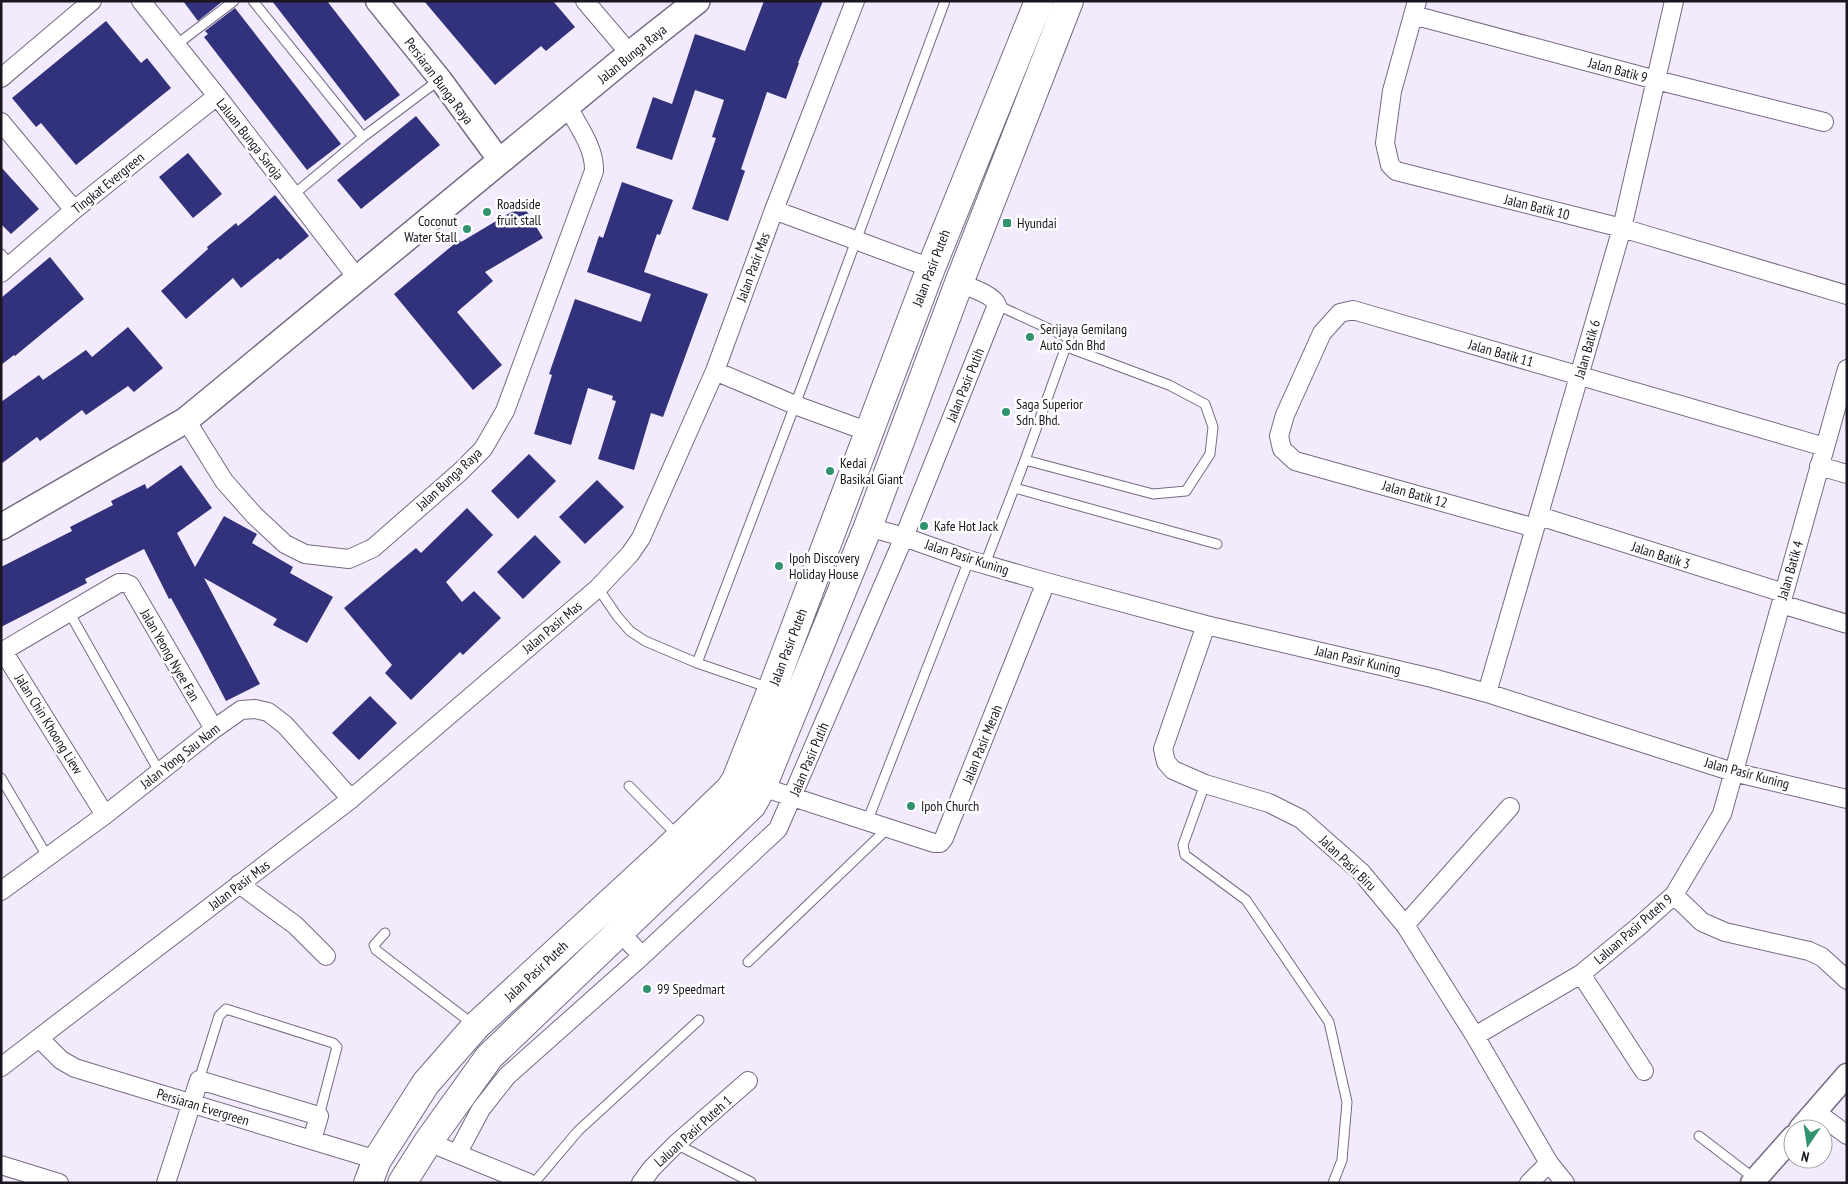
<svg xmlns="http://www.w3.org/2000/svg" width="1848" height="1184" font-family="'PT Sans Narrow',sans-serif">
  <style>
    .building { fill: #31327b }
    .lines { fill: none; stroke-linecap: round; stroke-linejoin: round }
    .service-casing { stroke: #756a83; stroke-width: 11 }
    .minor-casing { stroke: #756a83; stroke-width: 20 }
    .tertiary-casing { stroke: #756a83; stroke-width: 25 }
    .secondary-casing { stroke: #756a83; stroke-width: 28 }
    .primary-casing { stroke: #756a83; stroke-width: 30 }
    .service { stroke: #fff; stroke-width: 9 }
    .minor { stroke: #fff; stroke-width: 18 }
    .tertiary { stroke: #fff; stroke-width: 22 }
    .secondary { stroke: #fff; stroke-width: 25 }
    .primary { stroke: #fff; stroke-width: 28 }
    .poi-dot { fill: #30936e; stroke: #fff; stroke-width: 2 }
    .labels { text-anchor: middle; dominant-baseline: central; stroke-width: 5; stroke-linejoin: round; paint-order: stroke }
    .street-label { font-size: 14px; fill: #1a151f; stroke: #fff }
    .poi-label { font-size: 14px; fill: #1a151f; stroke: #fff; text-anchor: start }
  </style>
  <rect width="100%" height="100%" fill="#f3ebfd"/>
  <path class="building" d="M 183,1 L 223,1 L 198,21 Z
    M 272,1 L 327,1 L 400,95 L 365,121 Z
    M 424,1 L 553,1 L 575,27 L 546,51 L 541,46 L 495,85 Z
    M 764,1 L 823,1 L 798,63 L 799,63 L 786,99 L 767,92 L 741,169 L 745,171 L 728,221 L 692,209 L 716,138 L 712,137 L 724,100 L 695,90 L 672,160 L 636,148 L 653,97 L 672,104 L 695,34 L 745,51 Z
    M 235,8 L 341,144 L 307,170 L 204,37 L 208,34 L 205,31 Z
    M 106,21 L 141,63 L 147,58 L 171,88 L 76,165 L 41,123 L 36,127 L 12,98 Z
    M 416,116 L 440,145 L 361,209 L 337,180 Z
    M 188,153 L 222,194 L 193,218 L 159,177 Z
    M 1,167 L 39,209 L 11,234 L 1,224 Z
    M 622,182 L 673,200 L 660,235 L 657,234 L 644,272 L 708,294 L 663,417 L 651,413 L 634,470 L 598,459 L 616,401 L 612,400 L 613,396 L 588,388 L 571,445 L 534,434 L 552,375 L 549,374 L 575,299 L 641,322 L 651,294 L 587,272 L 599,236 L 603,238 Z
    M 275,195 L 309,236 L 280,260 L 278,258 L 241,288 L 233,278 L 186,319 L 161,291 L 208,249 L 207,247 L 236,223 L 238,226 Z
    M 523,205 L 543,238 L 485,272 L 493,281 L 457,312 L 502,365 L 473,390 L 394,294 L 459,240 L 461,242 Z
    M 50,257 L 84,299 L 15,356 L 14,355 L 1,365 L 1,298 Z
    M 128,327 L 163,368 L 134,392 L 128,386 L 86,415 L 82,410 L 40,441 L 37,437 L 1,464 L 1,402 L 39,375 L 43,380 L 86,350 L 92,357 Z
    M 529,454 L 556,481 L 518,519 L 491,491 Z
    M 181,465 L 212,508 L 177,533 L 195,567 L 224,516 L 257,534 L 252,543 L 293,567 L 290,573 L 333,597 L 307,643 L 273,625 L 277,619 L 204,578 L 260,684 L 226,701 L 199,649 L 171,598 L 169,599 L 144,549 L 85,579 L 87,583 L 1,627 L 1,567 L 72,531 L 70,527 L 113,505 L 111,501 L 145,484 L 147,489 Z
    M 597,480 L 624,507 L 585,544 L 559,517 Z
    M 467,508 L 493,535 L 446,582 L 462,602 L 474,591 L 501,618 L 463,655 L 460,652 L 411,700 L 385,673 L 392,665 L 344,608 L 416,548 L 421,553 Z
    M 535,535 L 561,562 L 523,599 L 497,572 Z
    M 370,696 L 397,723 L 359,760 L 332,733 Z"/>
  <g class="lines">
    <defs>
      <path id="service" d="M 253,1 L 363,137 L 439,80
        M 176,45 L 234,1
        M 293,195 L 363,137
        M 1,254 L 11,266
        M 1025,460 L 1153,494 L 1186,491 L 1210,454 L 1213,427 L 1205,404 L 1169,385 L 1067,347
        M 1015,488 L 1217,544
        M 985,564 L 1025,460 L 1069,338 L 997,305
        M 598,588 L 617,616 L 630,631 L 645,641 L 697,663 L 770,688
        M 69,612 L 160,773
        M 697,663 L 795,405 L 945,1
        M 1,778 L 47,856
        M 1205,784 L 1183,845 L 1185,855 L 1246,900 L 1329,1022 L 1347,1102 L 1342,1160 L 1333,1183
        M 629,786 L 678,836
        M 867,822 L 969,560
        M 385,933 L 374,945 L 376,950 L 474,1025
        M 748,962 L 887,829
        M 199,1080 L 219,1016 L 226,1009 L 333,1043 L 337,1047 L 319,1116
        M 1699,1136 L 1755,1179
        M 676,1144 L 751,1182
        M 534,1183 L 578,1131 L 699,1020"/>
      <path id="minor" d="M 141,1 L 217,96 L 358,279
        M 585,1 L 630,54
        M 1417,1 L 1392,91 L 1385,143 L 1390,165 L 1396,171 L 1622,228 L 1847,295
        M 1413,15 L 1656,80 L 1824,122
        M 1,78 L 92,1
        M 1,122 L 74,210
        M 774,210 L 931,268
        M 1,273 L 74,210 L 217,96
        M 715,371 L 795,405 L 869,432
        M 186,420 L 224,481 L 254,515 L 285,544 L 305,554 L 349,559 L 373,548 L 460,472 L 483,449 L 505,411 L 594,171 C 595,148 578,126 568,107
        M 1819,466 L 1847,474
        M 1539,516 L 1784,593
        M 868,527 L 904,537 L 969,560 L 1046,582 L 1206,625 L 1432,678 L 1487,693 L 1733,772 L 1847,799
        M 1535,528 L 1295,461 L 1282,449 L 1279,436 L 1285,415 L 1322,333 L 1340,313 L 1353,310 L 1825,447
        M 1781,604 L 1847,624
        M 1206,625 L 1163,749 L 1166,762 L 1173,770 L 1205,784 L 1269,803 L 1301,819 L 1361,872 L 1405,925 L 1475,1036 L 1549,1163 L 1565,1183
        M 1487,693 L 1622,228 L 1674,1
        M 762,787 L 934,843 L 940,843 L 944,838 L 1046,582
        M 105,815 L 3,651 L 119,583 L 125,583 L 130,585 L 214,729
        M 239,884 L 295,925 L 326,956
        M 1,891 L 105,815 L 214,729 L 241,710 L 255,709 L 268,712 L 285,725 L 351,799
        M 1674,895 L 1702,922 L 1725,932 L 1809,951 L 1822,957 L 1847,980
        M 1405,925 L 1510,807
        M 620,932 L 642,956
        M 1581,974 L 1644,1071
        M 1475,1036 L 1581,974 L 1637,928 L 1674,895 L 1722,814 L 1847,369
        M 39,1038 L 61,1060 L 75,1068 L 377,1160
        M 1,1067 L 351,799 L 598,588 L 630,554 L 641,538 L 715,371 L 774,210 L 855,1
        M 1816,1112 L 1847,1135
        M 428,1142 L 529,1183
        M 457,1154 L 481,1109 L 507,1076 L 642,956 L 778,829 L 904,537 L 997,305 C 994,295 969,287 959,283
        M 1,1165 L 59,1183
        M 166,1183 L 199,1080 L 319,1116 L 312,1140
        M 641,1183 L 652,1168 L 676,1144 L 748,1081
        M 1529,1183 L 1549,1163"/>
      <path id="tertiary" d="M 377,1 L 440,79 L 500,161
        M 1800,1129 L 1847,1075
        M 1752,1183 L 1793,1137"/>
      <path id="secondary" d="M 1,527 L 186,420 L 630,54 L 697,1"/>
      <path id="primary" d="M 368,1183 L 377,1160 L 426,1083 L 476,1026 L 664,853 L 730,789 L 736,780 L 772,689 L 931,268 L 1039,1
        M 402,1183 L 428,1142 L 489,1057 L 752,805 L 762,787 L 868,527 L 959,283 L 1069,1"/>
    </defs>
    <use href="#service" class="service-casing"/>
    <use href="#minor" class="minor-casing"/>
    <use href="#tertiary" class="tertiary-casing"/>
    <use href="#secondary" class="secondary-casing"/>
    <use href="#primary" class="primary-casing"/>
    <use href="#service" class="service"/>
    <use href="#minor" class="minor"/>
    <use href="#tertiary" class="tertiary"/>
    <use href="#secondary" class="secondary"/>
    <use href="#primary" class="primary"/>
  </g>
  <g class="poi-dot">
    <circle cx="487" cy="212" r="5"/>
    <rect x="1002" y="218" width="10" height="10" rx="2.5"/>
    <circle cx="467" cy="229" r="5"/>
    <circle cx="1030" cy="337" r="5"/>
    <circle cx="1006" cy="412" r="5"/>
    <circle cx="830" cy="471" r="5"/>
    <circle cx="924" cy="526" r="5"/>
    <circle cx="779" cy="566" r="5"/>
    <circle cx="911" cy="806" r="5"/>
    <circle cx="647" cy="989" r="5"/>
  </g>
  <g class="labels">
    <g class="street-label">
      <text transform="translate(632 54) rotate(-39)">Jalan Bunga Raya</text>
      <text transform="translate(1618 70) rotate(15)">Jalan Batik 9</text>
      <text transform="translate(439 81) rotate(53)">Persiaran Bunga Raya</text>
      <text transform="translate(250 139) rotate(52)">Laluan Bunga Saroja</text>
      <text transform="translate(108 183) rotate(-39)">Tingkat Evergreen</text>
      <text transform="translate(1537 207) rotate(14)">Jalan Batik 10</text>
      <text transform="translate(753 267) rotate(-70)">Jalan Pasir Mas</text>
      <text transform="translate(931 268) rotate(-69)">Jalan Pasir Puteh</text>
      <text transform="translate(1587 349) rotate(-74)">Jalan Batik 6</text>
      <text transform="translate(1501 353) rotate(16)">Jalan Batik 11</text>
      <text transform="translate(965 385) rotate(-68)">Jalan Pasir Putih</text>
      <text transform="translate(449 479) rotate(-43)">Jalan Bunga Raya</text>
      <text transform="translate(1415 494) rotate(16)">Jalan Batik 12</text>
      <text transform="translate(1661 555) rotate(18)">Jalan Batik 3</text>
      <text transform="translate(967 557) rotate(18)">Jalan Pasir Kuning</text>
      <text transform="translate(1790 570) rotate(-74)">Jalan Batik 4</text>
      <text transform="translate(552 627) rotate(-40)">Jalan Pasir Mas</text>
      <text transform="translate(788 647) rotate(-69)">Jalan Pasir Puteh</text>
      <text transform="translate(170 655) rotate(60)">Jalan Yeong Nyee Fan</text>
      <text transform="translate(1358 660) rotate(13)">Jalan Pasir Kuning</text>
      <text transform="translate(49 724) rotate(58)">Jalan Chin Khoong Liew</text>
      <text transform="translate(982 744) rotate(-68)">Jalan Pasir Merah</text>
      <text transform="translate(180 756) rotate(-38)">Jalan Yong Sau Nam</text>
      <text transform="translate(809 759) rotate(-67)">Jalan Pasir Putih</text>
      <text transform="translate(1747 773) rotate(15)">Jalan Pasir Kuning</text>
      <text transform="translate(1348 863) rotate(44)">Jalan Pasir Biru</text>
      <text transform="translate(239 885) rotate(-37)">Jalan Pasir Mas</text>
      <text transform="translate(1633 929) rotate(-41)">Laluan Pasir Puteh 9</text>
      <text transform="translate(536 971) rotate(-43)">Jalan Pasir Puteh</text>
      <text transform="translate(203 1107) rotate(17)">Persiaran Evergreen</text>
      <text transform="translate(693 1131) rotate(-42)">Laluan Pasir Puteh 1</text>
    </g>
    <g class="poi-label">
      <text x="497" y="204">Roadside<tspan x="497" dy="16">fruit stall</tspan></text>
      <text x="457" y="221" text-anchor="end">Coconut<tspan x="457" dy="16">Water Stall</tspan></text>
      <text x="1017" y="223">Hyundai</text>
      <text x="1040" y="329">Serijaya Gemilang<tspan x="1040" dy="16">Auto Sdn Bhd</tspan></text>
      <text x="1016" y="404">Saga Superior<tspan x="1016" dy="16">Sdn. Bhd.</tspan></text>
      <text x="840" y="463">Kedai<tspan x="840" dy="16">Basikal Giant</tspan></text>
      <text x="934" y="526">Kafe Hot Jack</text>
      <text x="789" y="558">Ipoh Discovery<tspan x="789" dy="16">Holiday House</tspan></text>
      <text x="921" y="806">Ipoh Church</text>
      <text x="657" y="989">99 Speedmart</text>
    </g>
  </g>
  <rect width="1848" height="1184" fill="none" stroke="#1a151f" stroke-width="5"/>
  <g transform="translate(1808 1144) rotate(193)"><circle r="24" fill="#ffffff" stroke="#a3a1a5"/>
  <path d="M0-4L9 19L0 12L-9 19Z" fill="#30936e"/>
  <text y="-8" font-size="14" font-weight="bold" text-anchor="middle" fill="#1a151f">N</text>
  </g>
</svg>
